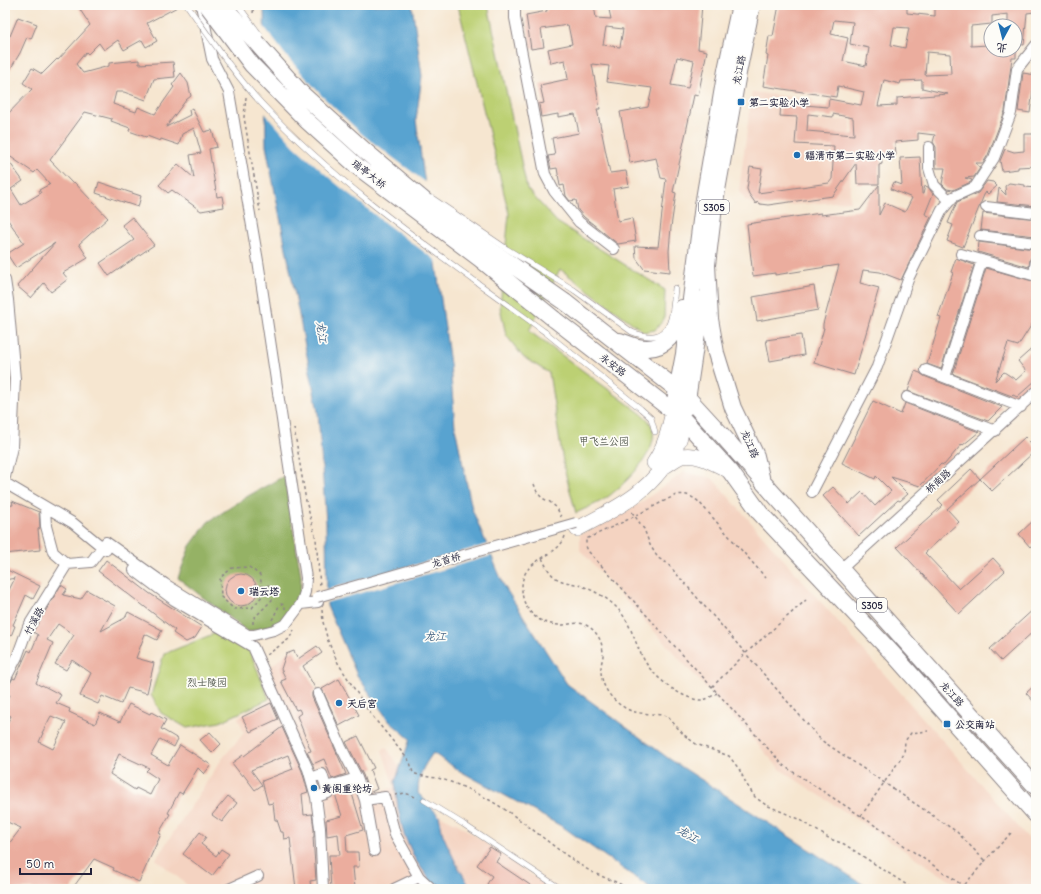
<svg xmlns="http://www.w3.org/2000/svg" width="1041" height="894" font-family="Delius,'LXGW WenKai TC',sans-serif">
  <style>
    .built { fill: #f4d3c1 }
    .green { fill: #bcd073; stroke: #6f7957 }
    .forest { fill: #95b265; stroke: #5c6a50 }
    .water { fill: #59a3d0; stroke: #3e6286 }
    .pier { fill: #f6e6d0 }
    .building { fill: #ebad9e; fill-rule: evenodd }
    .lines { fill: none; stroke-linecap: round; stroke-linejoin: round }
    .lane-casing { stroke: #8c8486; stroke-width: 6 }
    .street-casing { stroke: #8c8486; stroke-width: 12 }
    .secondary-casing { stroke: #8c8486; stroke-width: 16 }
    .primary-casing { stroke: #8c8486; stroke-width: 18 }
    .path { stroke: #8c8486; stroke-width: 1.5; stroke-dasharray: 3 3; stroke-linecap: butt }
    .lane { stroke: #fff; stroke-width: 5 }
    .street { stroke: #fff; stroke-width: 10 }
    .secondary { stroke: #fff; stroke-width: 15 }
    .primary { stroke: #fff; stroke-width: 16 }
    .lane-bridge-casing { stroke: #8c8486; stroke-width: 6; stroke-linecap: butt }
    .street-bridge-casing { stroke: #8c8486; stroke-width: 12; stroke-linecap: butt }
    .primary-bridge-casing { stroke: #8c8486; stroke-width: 18; stroke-linecap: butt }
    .lane-bridge { stroke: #fff; stroke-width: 5 }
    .street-bridge { stroke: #fff; stroke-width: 10 }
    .primary-bridge { stroke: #fff; stroke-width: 16 }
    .poi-dot { fill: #1f6fb2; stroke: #fdfcf7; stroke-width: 1.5 }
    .labels { text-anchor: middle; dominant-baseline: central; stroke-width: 3.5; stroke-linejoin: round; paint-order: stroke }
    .shield { fill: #fdfcf7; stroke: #646373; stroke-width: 1 }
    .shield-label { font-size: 9px; font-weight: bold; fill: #22223b }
    .street-label { font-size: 10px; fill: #22223b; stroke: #fdfcf7 }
    .poi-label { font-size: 10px; font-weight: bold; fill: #22223b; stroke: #fdfcf7; text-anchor: start }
    .park-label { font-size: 10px; fill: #50564c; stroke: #fdfcf7 }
    .water-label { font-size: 11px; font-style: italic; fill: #3b5c7e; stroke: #fdfcf7 }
  </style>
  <rect width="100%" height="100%" fill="#fdfcf7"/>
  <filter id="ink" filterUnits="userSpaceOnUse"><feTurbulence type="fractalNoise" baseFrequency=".025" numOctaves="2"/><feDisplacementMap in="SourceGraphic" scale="8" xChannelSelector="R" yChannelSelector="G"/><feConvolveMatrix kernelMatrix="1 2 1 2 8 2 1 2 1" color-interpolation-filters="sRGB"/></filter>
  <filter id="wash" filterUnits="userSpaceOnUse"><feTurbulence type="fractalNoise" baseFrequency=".012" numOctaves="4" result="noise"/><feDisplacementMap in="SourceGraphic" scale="16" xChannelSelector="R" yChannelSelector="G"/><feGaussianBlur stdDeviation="0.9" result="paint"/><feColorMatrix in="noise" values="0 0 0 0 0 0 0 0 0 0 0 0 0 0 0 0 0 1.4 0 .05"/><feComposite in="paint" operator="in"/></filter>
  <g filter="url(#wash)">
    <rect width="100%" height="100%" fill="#f6e6d0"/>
    <path class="built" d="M 752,92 L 813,100 L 812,121 L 851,120 L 850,201 L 759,207 L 745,200 L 739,190 Z
      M 684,472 L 712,478 L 1036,847 L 1036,889 L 963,889 L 781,770 L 580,550 L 580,534 L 590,531 L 639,504 Z
      M 294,647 L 366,796 L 394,787 L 382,750 L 386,747 L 426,805 L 441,816 L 458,824 L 552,889 L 192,889 L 156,859 L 222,759 L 244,733 L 238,717 L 271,701 L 263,673 Z"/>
    <path class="green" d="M 458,5 L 488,5 L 527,189 L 557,222 L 665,290 L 664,319 L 655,330 L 644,332 L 560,269 L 529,331 L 639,412 C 643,415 648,419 650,423 C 665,446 626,483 609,496 C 600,503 586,508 576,513 L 564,468 L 549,373 L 523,357 L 506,335 L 500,307 L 509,214 Z
      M 223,630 L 249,649 L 269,699 L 220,722 L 187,728 L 161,713 L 151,695 L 164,654 Z"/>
    <path class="forest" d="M 284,476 L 301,576 L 300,599 L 283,623 L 248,632 L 178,578 L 190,546 L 208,522 L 248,496 Z"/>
    <path class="water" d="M 264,5 L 412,5 L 422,76 L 416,120 L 450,364 L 455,427 L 472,509 L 504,586 L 567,684 L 668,758 L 870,889 L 652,889 L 563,827 L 460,771 L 433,753 C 423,767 418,775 418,793 L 439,816 L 443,835 L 455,861 L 471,889 L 440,889 L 431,881 L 416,861 L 404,835 L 398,809 L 395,782 L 410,739 L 389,721 L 357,675 L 327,606 L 326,522 L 318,412 L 266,146 Z"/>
    <path class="pier" d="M 263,25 L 284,53 L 322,96 L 363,135 L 428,184 L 438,262 L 386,224 L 333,181 L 294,146 L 263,111 Z
      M 489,544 L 494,555 L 325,603 L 325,590 Z"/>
    <g id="blocks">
      <path class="building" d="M 77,5 L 181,5 L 147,23 L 157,41 L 146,47 L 142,40 L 124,50 L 118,40 L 104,50 L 99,43 L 88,54 L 86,52 L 76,64 L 83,73 L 109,66 L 109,63 L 139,60 L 139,64 L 173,62 L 175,77 L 154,79 L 146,100 L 124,92 L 116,92 L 113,104 L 136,112 L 138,107 L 155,114 L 174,87 L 172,85 L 181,73 L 188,83 L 191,96 L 186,100 L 166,127 L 190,115 L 189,110 L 192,108 L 204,132 L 212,130 L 217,147 L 209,149 L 217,197 L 222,196 L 224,207 L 201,211 L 172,190 L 168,193 L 159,185 L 178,164 L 194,178 L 190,155 L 201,153 L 194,128 L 182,134 L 179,145 L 161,139 L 160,141 L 147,136 L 146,137 L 129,131 L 130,128 L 111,121 L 112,119 L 85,112 L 50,160 L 72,183 L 74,182 L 108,218 L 79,244 L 88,258 L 63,273 L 68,279 L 51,292 L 44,283 L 31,298 L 17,286 L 55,243 L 16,268 L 7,254 L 24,243 L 8,220 L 5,223 L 5,156 L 23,181 L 11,189 L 21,205 L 41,193 L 39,190 L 50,184 L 37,170 L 34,173 L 5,153 L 5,117 L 32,89 L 23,83 L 32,68 L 42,74 L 57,59 L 58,60 L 90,25 Z
        M 546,5 L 594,5 L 596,18 L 611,19 L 608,5 L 702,5 L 698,49 L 707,51 L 698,96 L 694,95 L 673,192 L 676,193 L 671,227 L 669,251 L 670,272 L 644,269 L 636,258 L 635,246 L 658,247 L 666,179 L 661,178 L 656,158 L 630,163 L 620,112 L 648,107 L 652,88 L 607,82 L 609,66 L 592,64 L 600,109 L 597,109 L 610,173 L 626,171 L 629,186 L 613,189 L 618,221 L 632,218 L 636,241 L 618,244 L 584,217 L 578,210 L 576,200 L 570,201 L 566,196 L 564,185 L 560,186 L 557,168 L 551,169 L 548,156 L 555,155 L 552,138 L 579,133 L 575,114 L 558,117 L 558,114 L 541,117 L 539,104 L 544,103 L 540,85 L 568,79 L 565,60 L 551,63 L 548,49 L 572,44 L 568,25 L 541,29 L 544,47 L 531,49 L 526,15 L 547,11 ZM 606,27 L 623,29 L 620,47 L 603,45 ZM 677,57 L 694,61 L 688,88 L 671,85 Z
        M 779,5 L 888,5 L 907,7 L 907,13 L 935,16 L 935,5 L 958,5 L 958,9 L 995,7 L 995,5 L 1033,5 L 1034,12 L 1027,13 L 1024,45 L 1015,44 L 1015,26 L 1008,26 L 1008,14 L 992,16 L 992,24 L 971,26 L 971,46 L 988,45 L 988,47 L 991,47 L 991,50 L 1016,50 L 1016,58 L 1012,58 L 1005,111 L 988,155 L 983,163 L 976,163 L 980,168 L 974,177 L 965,178 L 972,180 L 971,182 L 953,190 L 947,189 L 942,184 L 945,168 L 936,168 L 936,147 L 933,142 L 935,135 L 918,133 L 918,140 L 895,142 L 896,155 L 881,156 L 882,164 L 879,165 L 879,184 L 857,184 L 856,163 L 833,196 L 768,205 L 760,204 L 757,202 L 756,204 L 749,194 L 747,189 L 750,167 L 762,169 L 758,193 L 829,183 L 832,179 L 834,146 L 795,144 L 797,117 L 780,116 L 781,103 L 828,107 L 829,99 L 861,105 L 864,92 L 838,86 L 836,97 L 763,86 L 768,56 L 766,55 L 769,36 L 773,36 ZM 834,20 L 853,22 L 850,44 L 869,48 L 866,66 L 843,61 L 848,38 L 831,34 ZM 894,27 L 909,28 L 905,48 L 891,45 ZM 927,52 L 950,54 L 951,74 L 925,75 ZM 884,80 L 900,84 L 901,81 L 922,80 L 922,88 L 948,94 L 897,98 L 897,105 L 878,106 ZM 808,114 L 833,117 L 833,114 L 853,118 L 854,135 L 807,131 Z
        M 18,17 L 37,24 L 31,39 L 27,37 L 20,53 L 5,78 L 5,34 L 10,36 Z
        M 1023,73 L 1036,75 L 1036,90 L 1033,90 L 1030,113 L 1018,111 Z
        M 1024,134 L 1036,134 L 1036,166 L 1018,167 L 1018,169 L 1002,171 L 1000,161 L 1005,149 L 1014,152 L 1024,151 Z
        M 920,157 L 922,194 L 923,194 L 925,186 L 928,187 L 933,194 L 925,214 L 931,217 L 901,280 L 880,272 L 863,270 L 860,283 L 879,288 L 854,375 L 814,363 L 824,328 L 823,328 L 823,324 L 839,265 L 775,275 L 775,273 L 753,276 L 747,224 L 821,213 L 821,215 L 860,210 L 879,185 L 879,215 L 885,203 L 905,212 L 912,198 L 891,189 L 894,182 L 902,185 L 900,158 Z
        M 987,181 L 993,182 L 997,186 L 988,194 L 986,192 L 984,195 L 963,247 L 947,241 L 953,225 L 948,223 L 957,202 L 978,193 Z
        M 99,182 L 141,196 L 138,207 L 96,193 Z
        M 1009,183 L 1025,185 L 1025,187 L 1036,188 L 1036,206 L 997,202 L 999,188 L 1006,195 L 1005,186 Z
        M 983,213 L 1036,219 L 1036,236 L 981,230 Z
        M 132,217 L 154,245 L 109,276 L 100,263 L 134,240 L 122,225 Z
        M 979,242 L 1034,249 L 1034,254 L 1030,259 L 1029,267 L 978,252 Z
        M 956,258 L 974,265 L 941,369 L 927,364 L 941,318 L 938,317 L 953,273 L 951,272 Z
        M 986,268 L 1036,282 L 1036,318 L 1018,346 L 1008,343 L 995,381 L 1004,372 L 1016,380 L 1026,371 L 1018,361 L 1036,345 L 1036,380 L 1017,397 L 1013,395 L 1012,396 L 953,374 Z
        M 814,286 L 818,310 L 757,321 L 753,297 Z
        M 801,335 L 804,355 L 770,361 L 766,340 Z
        M 915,371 L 920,373 L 924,376 L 1002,407 L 988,421 L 908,391 Z
        M 873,401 L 901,414 L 905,403 L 979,432 L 963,445 L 962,444 L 944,465 L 941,464 L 920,486 L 891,477 L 908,494 L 900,501 L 898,500 L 859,536 L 823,496 L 833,487 L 849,504 L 862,492 L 875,506 L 891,491 L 876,476 L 875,479 L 842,463 Z
        M 1025,437 L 1036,448 L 1036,450 L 992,491 L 980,479 Z
        M 971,469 L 980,479 L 947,509 L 959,522 L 925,553 L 959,589 L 993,558 L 1005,571 L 959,614 L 897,547 L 943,505 L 938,500 Z
        M 12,501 L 39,512 L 40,528 L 38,529 L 40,550 L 5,554 L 5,506 L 13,505 Z
        M 1036,518 L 1036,541 L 1030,547 L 1019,534 Z
        M 106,560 L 149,593 L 202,627 L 195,638 L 186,642 L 173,633 L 175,630 L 98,571 Z
        M 5,569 L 40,586 L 33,599 L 26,595 L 13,625 L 15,626 L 11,636 L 8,635 L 5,641 L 5,598 L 15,578 L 5,580 Z
        M225 590a16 16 0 1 1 32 0a16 16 0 1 1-32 0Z
        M 61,585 L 67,589 L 63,595 L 81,599 L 87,590 L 115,606 L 101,631 L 125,618 L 128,612 L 162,630 L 157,640 L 145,634 L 136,658 L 154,663 L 147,693 L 128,688 L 121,704 L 102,696 L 98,704 L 80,696 L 91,673 L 72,660 L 66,670 L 55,664 L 74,635 L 58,624 L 47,640 L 53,643 L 36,683 L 41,686 L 42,685 L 61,695 L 56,703 L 70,709 L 69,712 L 95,724 L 100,713 L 120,722 L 129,704 L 150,714 L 151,712 L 166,720 L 161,729 L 178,739 L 174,747 L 160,739 L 151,755 L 168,765 L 180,745 L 211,765 L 204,774 L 198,768 L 182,794 L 179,792 L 168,813 L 170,814 L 159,833 L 161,834 L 139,882 L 113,870 L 114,868 L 94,859 L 72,889 L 5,889 L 5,849 L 21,828 L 5,821 L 5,727 L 11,716 L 5,713 L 5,704 L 10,695 L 5,693 L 5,686 L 9,685 L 13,678 L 15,679 L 28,650 L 31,652 L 38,635 L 33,632 L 34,630 ZM 51,716 L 66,722 L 53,749 L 39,742 L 43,733 L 42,733 ZM 119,754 L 149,768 L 146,771 L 158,779 L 150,795 L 136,788 L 135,790 L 110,774 Z
        M 1036,607 L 1036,629 L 1001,661 L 990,649 Z
        M 317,646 L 322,653 L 303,666 L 315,688 L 312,693 L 312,697 L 346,774 L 332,779 L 324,759 L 313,764 L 307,752 L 311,751 L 297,716 L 301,713 L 299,709 L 296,710 L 281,681 L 286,679 L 281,669 L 286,654 L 294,651 L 298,659 Z
        M 339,679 L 359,715 L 339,726 L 322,689 Z
        M 1036,684 L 1036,704 L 1026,693 Z
        M 271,703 L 278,719 L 250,732 L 242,717 Z
        M 282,727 L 302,771 L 308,792 L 302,794 L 304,815 L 312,814 L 314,829 L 314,837 L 313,837 L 316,880 L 310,881 L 311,889 L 296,889 L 290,838 L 284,839 L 283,832 L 281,832 L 277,820 L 275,820 L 273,803 L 268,804 L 262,781 L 293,769 L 288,755 L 251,770 L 262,785 L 255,790 L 243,774 L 242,776 L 232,763 L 243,755 L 244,756 Z
        M 210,732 L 221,744 L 212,753 L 200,740 Z
        M 358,736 L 374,768 L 370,770 L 377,789 L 369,793 L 363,775 L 346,742 Z
        M 350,787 L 363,830 L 346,835 L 347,852 L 358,852 L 359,867 L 353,867 L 355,888 L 331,889 L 329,855 L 340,855 L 338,834 L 327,836 L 326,820 L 342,816 L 334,791 Z
        M 228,796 L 237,803 L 222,822 L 212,815 Z
        M 200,832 L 206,837 L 201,844 L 216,856 L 221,849 L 229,854 L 212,876 L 183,854 Z
        M 490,847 L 501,854 L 496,862 L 536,889 L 493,889 L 487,884 L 492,876 L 477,865 Z"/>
    </g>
  </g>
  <g filter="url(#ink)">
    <use href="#blocks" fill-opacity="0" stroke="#8c8486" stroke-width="1"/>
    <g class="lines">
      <defs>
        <path id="lane" d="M 574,290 L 632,332 C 673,348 672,317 675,288
          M 545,332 L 641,409 L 651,418 L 655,432
          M 424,800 L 463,824 L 561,889"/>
        <path id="street" d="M 515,5 L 515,18 L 545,174 L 554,191 L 579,222 L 614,249
          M 929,147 L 929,168 L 934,185 L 950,201
          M 986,207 L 1036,213
          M 980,236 L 1036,243
          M 961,254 L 1036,276
          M 1034,275 L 1036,260
          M 5,280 L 8,300 L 15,379 L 12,447 L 5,477
          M 926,370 L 1021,407
          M 945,377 L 982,260
          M 907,397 L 995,431
          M 5,483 L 73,523 L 106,550
          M 812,492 L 877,367 L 909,277 L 942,210 L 953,197 L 975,187 L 994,158 L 1011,113 L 1017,69 L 1036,45
          M 45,508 L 46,526 L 53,552 L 67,564 L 91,562 L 106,542 L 165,584 L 248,635 L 254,635 L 274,630 L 286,624 L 301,604 L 305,592 L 306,578 L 258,261 L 229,92 L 212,59 L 201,5
          M 841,569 L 1036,392
          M 134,570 L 174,600 L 253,647 L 308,769 L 316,797 L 320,828 L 323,889
          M 301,604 L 318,602
          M 5,680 L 17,657 L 28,627 L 67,564
          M 318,694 L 341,747 L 357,778 L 365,800 L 374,851
          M 311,778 L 322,774 L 328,793 L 316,797
          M 326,787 L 357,778
          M 365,800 L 385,797 L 395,834 L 419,877 L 432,889
          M 229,889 L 258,876
          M 394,889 L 419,877"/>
        <path id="secondary" d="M 654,463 C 665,447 669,430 673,411
          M 665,466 C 670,463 676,458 682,456 C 698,453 714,463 728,470
          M 577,529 C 621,506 654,491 677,444 C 681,437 682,428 684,420"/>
        <path id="primary" d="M 752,5 L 738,73 L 714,207 L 707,265 L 710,319 L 716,353 L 733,408 L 756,456 L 762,481 L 1036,787
          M 565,302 L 688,398 L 722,435 L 761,479
          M 554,319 L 684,420 L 730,471 L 760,513 L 893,654 L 1036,815
          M 620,341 C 626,343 632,346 638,347 C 666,353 678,331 682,308
          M 686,407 L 702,299
          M 673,411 L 684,354 L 703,205 L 726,70 L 740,5"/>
      </defs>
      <use href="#lane" class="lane-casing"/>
      <use href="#street" class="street-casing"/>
      <use href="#secondary" class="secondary-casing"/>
      <use href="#primary" class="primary-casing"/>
      <path class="path" d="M 253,13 L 254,5
        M 246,97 L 244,117 L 260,211
        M 294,428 L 306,501 L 316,539 L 320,586
        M 534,484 L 537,492 L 542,498 L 550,502 L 557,508 L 561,517
        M 632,512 L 644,529 L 650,545 L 658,558 L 667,563 L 821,740 L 957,832 L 985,861
        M 565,536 C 558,559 522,557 522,587 C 521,609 538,625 560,625 C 569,625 578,621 586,625 C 598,631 603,643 603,655 C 603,659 601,663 601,667 C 600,686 612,702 629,710 C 640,715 655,713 667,716 L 684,735 L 696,744 L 729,756 L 739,769 L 747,785 L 755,797 L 766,805 L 799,819 L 830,839 L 844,844 L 913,889
        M 542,558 C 546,566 549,573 556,578 C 563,583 574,583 582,586 C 595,591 609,599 618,609 C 632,624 635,646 646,663 C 655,678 683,700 701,700 C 707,700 712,696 717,693
        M 249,567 L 260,575 L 263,595 L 252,608 L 234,609 L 221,597 L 220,578 L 232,568 Z
        M 766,578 L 699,502 C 691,496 686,493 676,495 L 623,522 L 586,539 L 586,546 L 588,551 L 784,766 L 861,816 L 968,889
        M 322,610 L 323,622 L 328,641 L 338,663 L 369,712 L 410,762 L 413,773 C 421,776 428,777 437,778 C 447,780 464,787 474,792 C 515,811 547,844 585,868 C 599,877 615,880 629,889
        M 272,620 L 279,606 L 281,604 L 285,605 L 285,609
        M 253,624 L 253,619 L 272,600 L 271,585 L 262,586
        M 267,655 L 289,639 L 294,630
        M 712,687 L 746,653 L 806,600
        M 395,795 L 405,793 L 418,798
        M 861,816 L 904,754 L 905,741 L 911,733 L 928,731
        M 961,889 L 985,861 L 1011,833"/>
      <use href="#lane" class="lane"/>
      <use href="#street" class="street"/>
      <use href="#secondary" class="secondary"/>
      <use href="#primary" class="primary"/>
      <defs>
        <path id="lane-bridge" d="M 187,5 C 211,39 234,74 262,104 C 344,192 449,261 545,332
          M 238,5 L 260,35
          M 432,198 L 507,249 L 574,290"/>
        <path id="street-bridge" d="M 317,597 L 576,523"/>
        <path id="primary-bridge" d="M 207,5 L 252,65 L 306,120 L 358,167 L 479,258 L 554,319
          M 225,5 L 229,12 L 302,94 L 365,151 L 445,218 L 565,302"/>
      </defs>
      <use href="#lane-bridge" class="lane-bridge-casing"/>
      <use href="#street-bridge" class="street-bridge-casing"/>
      <use href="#primary-bridge" class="primary-bridge-casing"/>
      <use href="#lane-bridge" class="lane-bridge"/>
      <use href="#street-bridge" class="street-bridge"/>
      <use href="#primary-bridge" class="primary-bridge"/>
    </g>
  </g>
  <g class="poi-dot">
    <rect x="737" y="98" width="8" height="8" rx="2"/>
    <circle cx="797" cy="155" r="4"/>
    <circle cx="241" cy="591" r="4"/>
    <circle cx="339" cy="703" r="4"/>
    <rect x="943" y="720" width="8" height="8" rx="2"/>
    <circle cx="314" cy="788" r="4"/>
  </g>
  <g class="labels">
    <g class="shield">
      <rect x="699" y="200" width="30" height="14" rx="3"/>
      <rect x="857" y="598" width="30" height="14" rx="3"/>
    </g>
    <g class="shield-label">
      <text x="714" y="207">S305</text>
      <text x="872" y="605">S305</text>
    </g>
    <g class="street-label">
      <text transform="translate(739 70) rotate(-79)">龙江路</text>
      <text transform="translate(369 174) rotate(38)">瑞亭大桥</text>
      <text transform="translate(613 365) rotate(38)">永安路</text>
      <text transform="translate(750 444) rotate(66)">龙江路</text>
      <text transform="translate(938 481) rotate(-42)">桥南路</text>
      <text transform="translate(446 560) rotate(-16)">龙首桥</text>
      <text transform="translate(34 621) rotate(-62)">竹溪路</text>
      <text transform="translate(952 694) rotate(48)">龙江路</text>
    </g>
    <g class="poi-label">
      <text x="749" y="102">第二实验小学</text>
      <text x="805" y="155">福清市第二实验小学</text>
      <text x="249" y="591">瑞云塔</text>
      <text x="347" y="703">天后宫</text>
      <text x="955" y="724">公交南站</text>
      <text x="322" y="788">黄阁重纶坊</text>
    </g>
    <g class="park-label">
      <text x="604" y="441">甲飞兰公园</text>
      <text x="207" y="682">烈士陵园</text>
    </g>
    <g class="water-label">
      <text transform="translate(322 332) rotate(82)">龙江</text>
      <text x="435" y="636">龙江</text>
      <text transform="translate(688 834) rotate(30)">龙江</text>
    </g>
  </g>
  <rect width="1041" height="894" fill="none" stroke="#fdfcf7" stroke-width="20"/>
  <g transform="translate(1003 38) rotate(187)"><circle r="19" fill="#fdfcf7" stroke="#a5a5ac"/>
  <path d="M0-3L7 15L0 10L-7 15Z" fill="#1f6fb2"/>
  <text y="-6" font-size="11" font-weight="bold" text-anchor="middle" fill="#22223b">北</text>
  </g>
  <path d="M20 868v6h71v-6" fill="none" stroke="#22223b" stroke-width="2"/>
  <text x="26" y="868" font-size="12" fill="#22223b" stroke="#fdfcf7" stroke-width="3" paint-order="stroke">50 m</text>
</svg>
